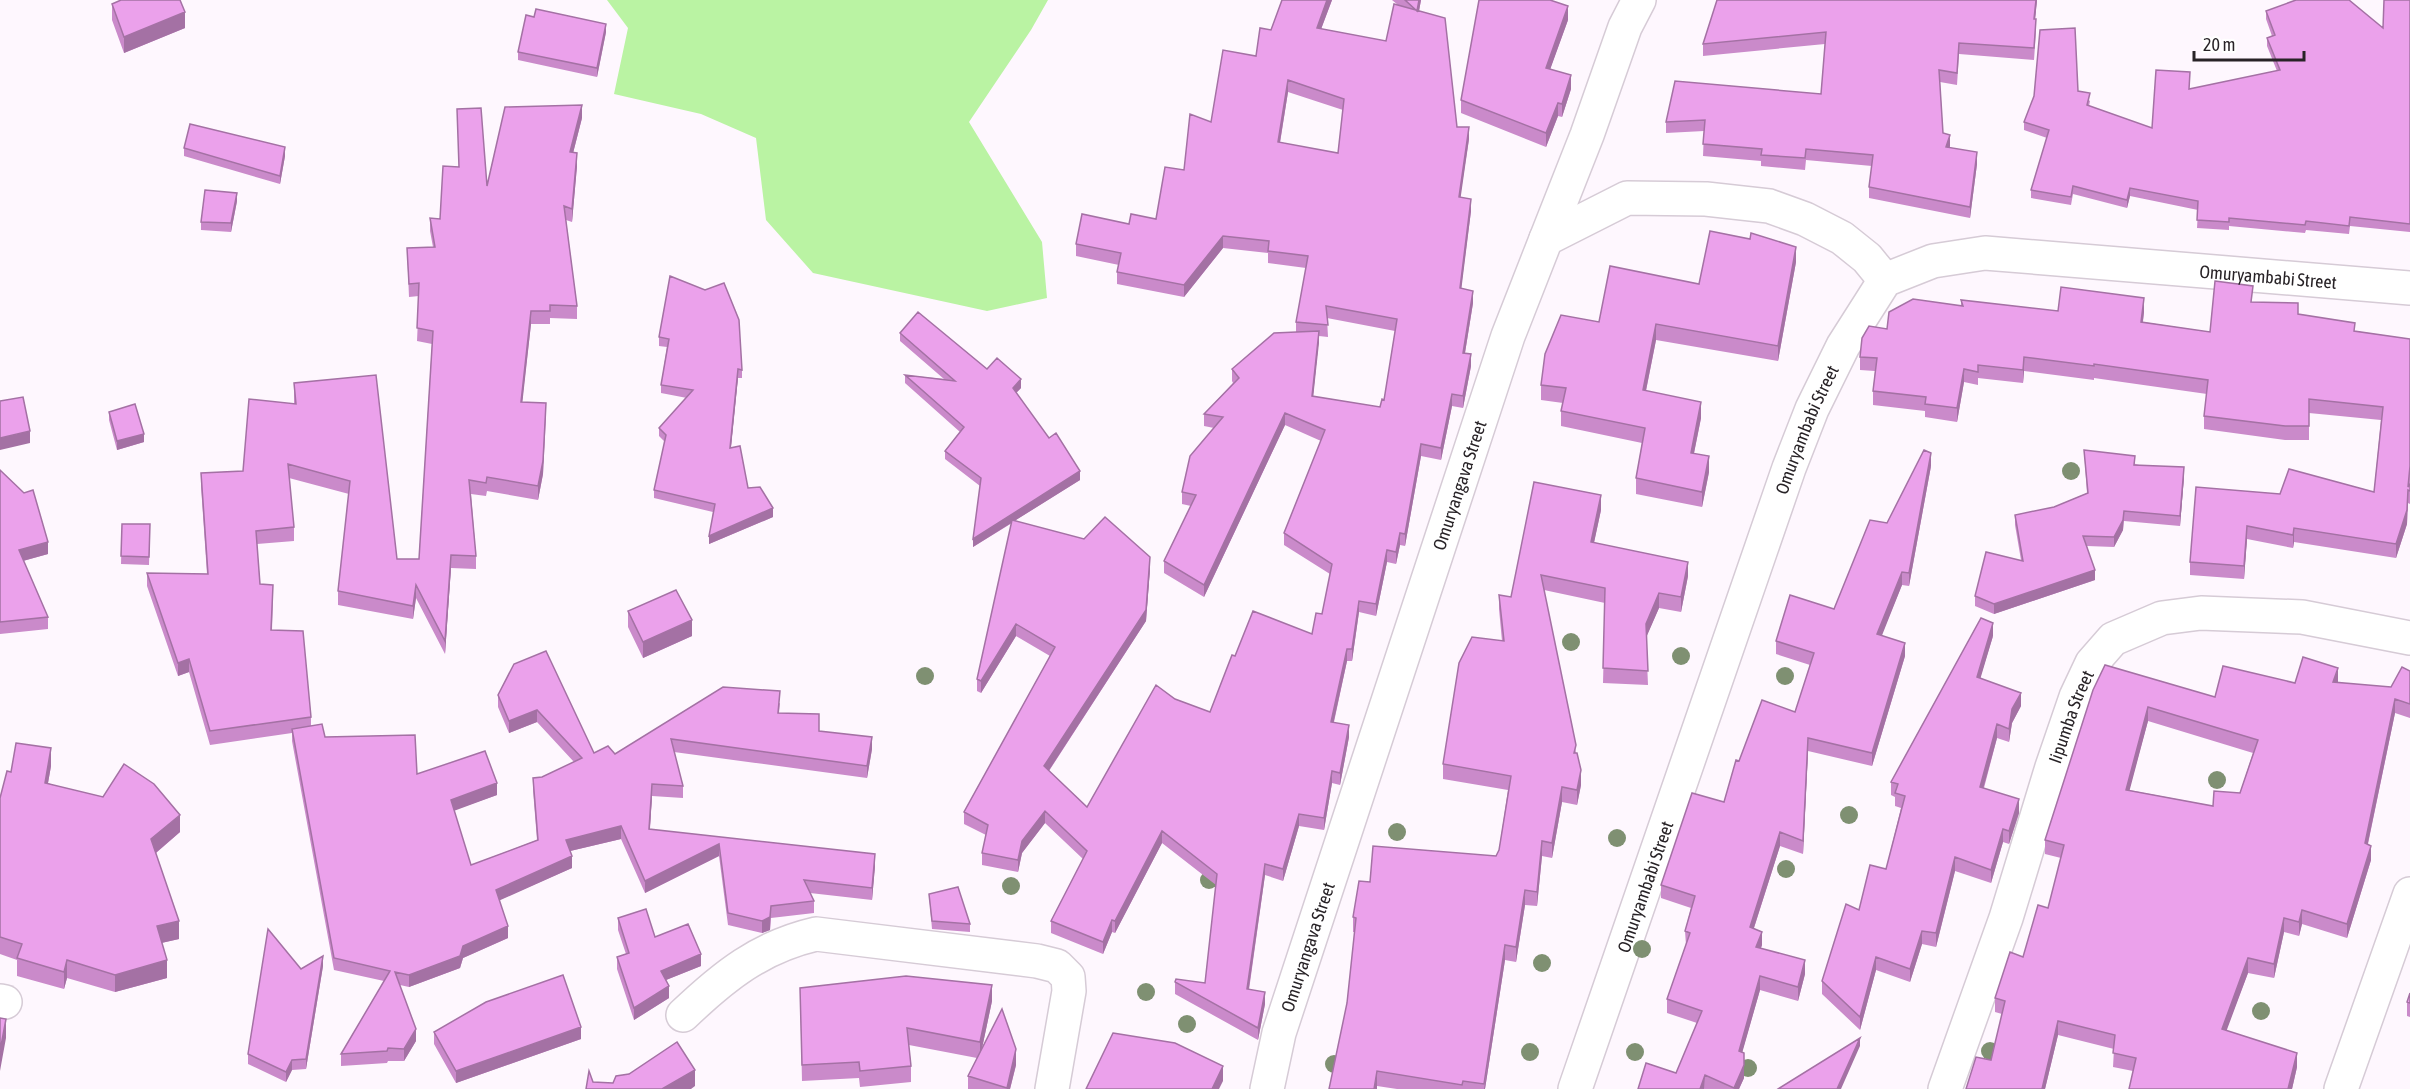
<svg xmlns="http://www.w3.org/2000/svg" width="2410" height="1089" font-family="'Asap Condensed',sans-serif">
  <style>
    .green { fill: #baf3a3 }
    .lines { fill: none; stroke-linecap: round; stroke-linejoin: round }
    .minor-casing { stroke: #d6cbd6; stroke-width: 36 }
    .minor { stroke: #fff; stroke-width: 33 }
    .tree { fill: #7f9072 }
    .wall { fill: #ca8aca; fill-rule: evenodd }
    .shaded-wall { fill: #a471a4 }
    .building { fill: #eba1eb; stroke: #a471a4; stroke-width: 1.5; fill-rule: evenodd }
    .labels { text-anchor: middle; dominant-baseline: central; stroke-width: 4.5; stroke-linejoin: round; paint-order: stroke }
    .street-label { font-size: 18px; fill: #282327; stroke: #fff }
  </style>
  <rect width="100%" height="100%" fill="#fef7fe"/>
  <path class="green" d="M 607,0 L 1048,0 L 1031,30 L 969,122 L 1042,242 L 1047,298 L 987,311 L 813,273 L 766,220 L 756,138 L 701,114 L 614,94 L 628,28 Z"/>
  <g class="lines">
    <defs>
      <g id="minor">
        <path d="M 1546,239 L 1587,135 L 1625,27 L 1639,0"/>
        <path d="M 0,1001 L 5,1002"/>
        <path d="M 683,1015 C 724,976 760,947 816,934 L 1037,961 L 1057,966 L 1068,977 L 1069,991 L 1052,1089"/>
        <path id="s1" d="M 1267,1089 L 1279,1033 L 1508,336 L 1546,239 L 1627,198 L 1706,199 L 1769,206 L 1805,219 L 1842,238 L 1867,258 L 1885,280"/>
        <path id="s2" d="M 1575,1089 L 1789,468 L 1812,409 L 1843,346 L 1885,280 L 1933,261 L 1985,253 L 2410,288"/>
        <path id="s3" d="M 1945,1089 L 2006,918 L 2052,767 L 2076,697 L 2092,663 L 2113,639 L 2162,618 L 2201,613 L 2302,617 L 2410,638"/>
        <path d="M 2341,1089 L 2410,894"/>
      </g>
    </defs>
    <use href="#minor" class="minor-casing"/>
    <use href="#minor" class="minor"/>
  </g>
  <g class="tree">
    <circle cx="2071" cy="471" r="9"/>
    <circle cx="1571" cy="642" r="9"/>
    <circle cx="1681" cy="656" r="9"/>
    <circle cx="925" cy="676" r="9"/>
    <circle cx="1785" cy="676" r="9"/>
    <circle cx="2217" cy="780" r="9"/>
    <circle cx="1849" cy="815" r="9"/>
    <circle cx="1397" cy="832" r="9"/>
    <circle cx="1617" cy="838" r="9"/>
    <circle cx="1786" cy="869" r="9"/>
    <circle cx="1209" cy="880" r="9"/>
    <circle cx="1011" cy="886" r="9"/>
    <circle cx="1642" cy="949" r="9"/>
    <circle cx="1542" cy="963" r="9"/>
    <circle cx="1146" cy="992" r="9"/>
    <circle cx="2261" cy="1011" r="9"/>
    <circle cx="1187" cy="1024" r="9"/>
    <circle cx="1990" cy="1051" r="9"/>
    <circle cx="1530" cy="1052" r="9"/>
    <circle cx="1635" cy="1052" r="9"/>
    <circle cx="1334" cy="1064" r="9"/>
    <circle cx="1748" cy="1068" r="9"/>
  </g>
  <path class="wall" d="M 1282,0 L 1332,0 L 1321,29 L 1386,41 L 1398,5 L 1392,0 L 1421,0 L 1419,11 L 1457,127 L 1469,139 L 1460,197 L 1471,211 L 1461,288 L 1473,303 L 1465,353 L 1471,366 L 1463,408 L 1452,406 L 1441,460 L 1421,456 L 1405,546 L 1400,545 L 1396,564 L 1387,562 L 1376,616 L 1359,612 L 1352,661 L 1347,661 L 1334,722 L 1349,737 L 1340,785 L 1332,783 L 1324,830 L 1299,826 L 1283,881 L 1265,875 L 1249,990 L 1265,1004 L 1258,1040 L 1175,994 L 1175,982 L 1205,983 L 1216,885 L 1162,843 L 1115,933 L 1112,932 L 1103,954 L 1051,933 L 1051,921 L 1083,859 L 1045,823 L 1022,853 L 1018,872 L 982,865 L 982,853 L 986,835 L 964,824 L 964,812 L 1050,656 L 1016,636 L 981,693 L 977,691 L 977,679 L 1012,523 L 973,547 L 980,486 L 945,459 L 945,451 L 960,432 L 905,383 L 905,375 L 944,379 L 900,341 L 900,333 L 987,369 L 1021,388 L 1016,393 L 1080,480 L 1014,521 L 1150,569 L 1146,621 L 1049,771 L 1087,807 L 1175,699 L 1210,712 L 1235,656 L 1312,634 L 1322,614 L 1330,574 L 1284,545 L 1284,533 L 1321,441 L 1285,425 L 1204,597 L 1164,573 L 1164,561 L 1191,506 L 1182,504 L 1182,492 L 1214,428 L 1204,426 L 1204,414 L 1233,383 L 1232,381 L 1232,369 L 1296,332 L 1296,322 L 1306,268 L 1268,263 L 1268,253 L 1223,248 L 1184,297 L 1117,284 L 1117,272 L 1119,265 L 1076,256 L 1076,244 L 1129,224 L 1156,219 L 1211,122 L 1256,56 L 1271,30 ZM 1288,92 L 1343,110 L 1338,153 L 1280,143 ZM 1327,318 L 1395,331 L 1384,400 L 1380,407 L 1313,397 L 1319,336 L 1328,337 Z
    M 1717,0 L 2037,0 L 2035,19 L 2036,31 L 2034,60 L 1959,54 L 1957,85 L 1940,82 L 1943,133 L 1950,146 L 1950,147 L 1977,164 L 1970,218 L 1869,198 L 1869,187 L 1872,166 L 1806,160 L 1805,170 L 1761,166 L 1761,161 L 1703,156 L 1704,131 L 1666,133 L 1666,122 L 1821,94 L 1825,44 L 1703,56 L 1703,44 Z
    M 2410,0 L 2410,232 L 2350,226 L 2349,234 L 2306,230 L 2305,233 L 2229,226 L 2229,230 L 2197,228 L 2198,210 L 2130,196 L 2127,208 L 2073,194 L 2071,205 L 2031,198 L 2031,190 L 2047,138 L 2024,130 L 2024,122 L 2078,91 L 2090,101 L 2089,106 L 2152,128 L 2190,80 L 2189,89 L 2277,71 L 2267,46 L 2267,38 L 2272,36 L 2266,19 L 2266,11 L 2383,28 Z
    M 112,4 L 185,28 L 124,53 L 112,20 Z
    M 1568,20 L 1550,69 L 1571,89 L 1562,117 L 1558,116 L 1546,147 L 1461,113 L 1461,100 Z
    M 606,32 L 597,77 L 518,60 L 518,52 Z
    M 582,118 L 573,153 L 577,166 L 572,222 L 566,220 L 577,306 L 577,319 L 550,318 L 550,324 L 531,324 L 522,402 L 546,417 L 543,474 L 538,500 L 487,491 L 486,496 L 471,494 L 476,556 L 476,569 L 451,568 L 445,654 L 416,598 L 413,619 L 338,605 L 338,591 L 349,494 L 289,478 L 294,527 L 294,541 L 257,544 L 260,584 L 273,598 L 272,630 L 311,717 L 311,726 L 325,737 L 417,774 L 497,795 L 454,810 L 471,865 L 537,840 L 533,790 L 533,778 L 542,777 L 574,762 L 537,722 L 509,733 L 498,707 L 498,695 L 514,664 L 594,753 L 615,754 L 780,703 L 779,713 L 819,732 L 872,749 L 867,778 L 674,752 L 683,786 L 683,798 L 652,796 L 650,829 L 875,866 L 872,900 L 810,893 L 814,901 L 814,913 L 771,918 L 770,930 L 762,933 L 728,925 L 719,856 L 645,893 L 621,839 L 570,851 L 572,868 L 499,900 L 508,938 L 463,958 L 460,968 L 409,987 L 400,985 L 416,1041 L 404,1061 L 388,1061 L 387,1063 L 341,1066 L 341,1054 L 384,981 L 334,970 L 292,741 L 292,733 L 210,745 L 189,672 L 178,676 L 147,586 L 147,573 L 207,574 L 201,486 L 201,473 L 243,471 L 294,404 L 294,383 L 397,559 L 419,559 L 432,344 L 417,341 L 419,296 L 409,297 L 407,248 L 433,247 L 430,231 L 430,218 L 440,219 Z
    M 184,148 L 285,156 L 280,184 L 184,156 Z
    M 237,201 L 231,232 L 201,230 L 201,222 Z
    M 1796,262 L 1778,361 L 1656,340 L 1646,391 L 1701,418 L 1694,453 L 1709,472 L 1702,507 L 1636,494 L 1636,478 L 1642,443 L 1561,426 L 1561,411 L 1563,403 L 1541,400 L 1541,385 L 1599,322 L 1699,284 Z
    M 670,276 L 742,370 L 742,378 L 738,378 L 731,448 L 748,488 L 773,517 L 709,544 L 713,512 L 654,498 L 654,490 L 665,442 L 659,436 L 659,428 L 687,398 L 661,393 L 661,385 L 667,347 L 659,346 L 659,337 Z
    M 1961,300 L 2058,311 L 2144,312 L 2143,322 L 2210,332 L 2253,302 L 2298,314 L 2355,331 L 2410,339 L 2410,504 L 2408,503 L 2407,524 L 2396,558 L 2294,542 L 2293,548 L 2247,539 L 2244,579 L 2190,575 L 2190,562 L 2280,494 L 2374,492 L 2381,420 L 2309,413 L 2309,440 L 2285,440 L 2204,429 L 2204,416 L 2207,394 L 2094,378 L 2094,380 L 2024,371 L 2023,383 L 1978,378 L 1978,385 L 1964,382 L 1957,422 L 1925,417 L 1925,411 L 1873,405 L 1873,391 L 1875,371 L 1860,370 L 1860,357 L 1887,329 L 1961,305 Z
    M 109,412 L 144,442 L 117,450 L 109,420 Z
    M 2084,450 L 2184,477 L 2180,526 L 2124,521 L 2123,530 L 2114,547 L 2087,546 L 2095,580 L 1994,614 L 1975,606 L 1975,596 L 2021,560 L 2015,525 L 2015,515 L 2054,507 L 2087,493 Z
    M 1931,466 L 1909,586 L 1902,585 L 1881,636 L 1905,656 L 1872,766 L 1808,751 L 1803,854 L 1780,846 L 1754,928 L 1762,945 L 1761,948 L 1805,974 L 1798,1001 L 1760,990 L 1742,1052 L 1744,1078 L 1739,1089 L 1638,1089 L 1676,1073 L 1697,1023 L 1667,1013 L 1667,999 L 1686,945 L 1685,931 L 1691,908 L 1661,898 L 1661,885 L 1724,802 L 1739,761 L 1795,712 L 1810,665 L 1776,654 L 1776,641 L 1834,609 L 1887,523 Z
    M 0,470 L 48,554 L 23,561 L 48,617 L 48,629 L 0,634 Z
    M 1601,510 L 1594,542 L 1688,576 L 1681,612 L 1659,608 L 1646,637 L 1648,685 L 1603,683 L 1605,603 L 1544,590 L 1576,753 L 1581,785 L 1577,805 L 1562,802 L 1552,858 L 1542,856 L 1537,906 L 1525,905 L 1516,962 L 1505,960 L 1485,1089 L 1397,1089 L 1377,1086 L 1347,1003 L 1355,932 L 1353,932 L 1353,917 L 1370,882 L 1496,856 L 1499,850 L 1508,790 L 1443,779 L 1443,764 L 1502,641 L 1499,609 L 1499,595 L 1511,597 Z
    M 122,524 L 150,524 L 149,565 L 121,564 Z
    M 628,611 L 692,636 L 643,658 L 628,627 Z
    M 1993,636 L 1980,678 L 2021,706 L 2012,723 L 2009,742 L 1997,738 L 1984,788 L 2019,813 L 2009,844 L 2003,842 L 1991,883 L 1955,871 L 1936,947 L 1922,944 L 1910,982 L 1876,970 L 1860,1030 L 1822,994 L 1822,981 L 1886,869 L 1901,808 L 1895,806 L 1895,797 L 1891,795 L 1891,782 Z
    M 2410,671 L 2410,718 L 2395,713 L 2368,844 L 2371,860 L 2347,938 L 2302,924 L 2299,936 L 2284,932 L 2274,978 L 2248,973 L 2226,1030 L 2297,1067 L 2292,1089 L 2129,1089 L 2133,1071 L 2113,1067 L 2114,1049 L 2058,1035 L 2045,1089 L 1966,1089 L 1991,1060 L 2002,1014 L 1995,1012 L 1995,998 L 2023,957 L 2048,908 L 2061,858 L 2045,854 L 2045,840 L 2093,690 L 2215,697 L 2295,683 L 2338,683 L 2391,687 ZM 2148,721 L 2253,753 L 2240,793 L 2213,806 L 2129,790 Z
    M 51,766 L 48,783 L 180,832 L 156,853 L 179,939 L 161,943 L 167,978 L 115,992 L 67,978 L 64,989 L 17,976 L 17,960 L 0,954 L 0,798 L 11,772 Z
    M 929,894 L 970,924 L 970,932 L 932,929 Z
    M 618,918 L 655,937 L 701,966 L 666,980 L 669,998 L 634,1020 L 617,969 L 617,957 L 626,954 L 618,930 Z
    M 323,966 L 306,1069 L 292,1070 L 286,1082 L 248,1064 L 248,1054 L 301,969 Z
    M 800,988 L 992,1001 L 982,1048 L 1016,1065 L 1010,1089 L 968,1089 L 968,1076 L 977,1058 L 909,1045 L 911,1066 L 911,1082 L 860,1087 L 859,1078 L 802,1081 Z
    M 2410,993 L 2410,1017 L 2407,1016 L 2407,1002 Z
    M 434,1032 L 581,1039 L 456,1083 L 434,1044 Z"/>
  <path class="shaded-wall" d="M 1327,0 L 1332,0 L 1317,40 L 1317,28 Z
    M 1419,0 L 1421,0 L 1417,22 L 1417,11 Z
    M 2036,0 L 2037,0 L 2034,31 L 2034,19 Z
    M 1568,6 L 1568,20 L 1546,81 L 1546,68 Z
    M 185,12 L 185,28 L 124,53 L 124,37 Z
    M 606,24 L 606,32 L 597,77 L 597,68 Z
    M 1571,75 L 1571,89 L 1562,117 L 1562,104 Z
    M 1288,80 L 1288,92 L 1278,154 L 1278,142 Z
    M 1558,103 L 1558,116 L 1546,147 L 1546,133 Z
    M 582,105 L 582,118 L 570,165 L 570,152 Z
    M 1469,127 L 1469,139 L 1459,209 L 1459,197 Z
    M 1950,135 L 1950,146 L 1946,158 L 1946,147 Z
    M 285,147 L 285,156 L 280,184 L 280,176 Z
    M 1977,152 L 1977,164 L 1970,218 L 1970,207 Z
    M 577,153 L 577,166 L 572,222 L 572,209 Z
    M 2130,188 L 2130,196 L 2127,208 L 2127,200 Z
    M 237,193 L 237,201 L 231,232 L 231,223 Z
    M 1471,199 L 1471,211 L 1460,300 L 1460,288 Z
    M 1223,236 L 1223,248 L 1184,297 L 1184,285 Z
    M 1796,247 L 1796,262 L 1778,361 L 1778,346 Z
    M 1473,291 L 1473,303 L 1463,365 L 1463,353 Z
    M 2144,298 L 2144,312 L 2141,335 L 2141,322 Z
    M 531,311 L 531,324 L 521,415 L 521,402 Z
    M 1656,324 L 1656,340 L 1643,405 L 1643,390 Z
    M 1319,331 L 1319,343 L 1312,408 L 1312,396 Z
    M 1471,354 L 1471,366 L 1463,408 L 1463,396 Z
    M 2024,357 L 2024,371 L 2023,383 L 2023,370 Z
    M 738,369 L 738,378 L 730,456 L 730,448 Z
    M 1964,369 L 1964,382 L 1957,422 L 1957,408 Z
    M 1021,379 L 1021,388 L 1013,396 L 1013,388 Z
    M 1452,394 L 1452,406 L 1441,460 L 1441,448 Z
    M 1701,402 L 1701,418 L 1691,468 L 1691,453 Z
    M 546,403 L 543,474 L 538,500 L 538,486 Z
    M 1285,413 L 1285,425 L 1204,597 L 1204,585 Z
    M 30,431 L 30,443 L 0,450 L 0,438 Z
    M 144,434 L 144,442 L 117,450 L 117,441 Z
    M 1421,444 L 1421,456 L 1405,546 L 1405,534 Z
    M 1931,453 L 1931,466 L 1909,586 L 1909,573 Z
    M 1709,456 L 1709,472 L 1702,507 L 1702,492 Z
    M 2184,467 L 2184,477 L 2180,526 L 2180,516 Z
    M 1080,471 L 1080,480 L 973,547 L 973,539 Z
    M 2408,490 L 2407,524 L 2396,558 L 2396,544 Z
    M 1601,495 L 1601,510 L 1591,557 L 1591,542 Z
    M 773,508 L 773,517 L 709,544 L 709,536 Z
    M 2124,511 L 2123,530 L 2114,547 L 2114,537 Z
    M 2247,526 L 2247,539 L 2244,579 L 2244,566 Z
    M 2294,528 L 2294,542 L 2293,548 L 2293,535 Z
    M 1400,533 L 1400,545 L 1396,564 L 1396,552 Z
    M 48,542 L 48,554 L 19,562 L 19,550 Z
    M 1387,550 L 1387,562 L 1376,616 L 1376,604 Z
    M 451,555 L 451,568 L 445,654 L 445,641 Z
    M 1150,557 L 1150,569 L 1146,621 L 1044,778 L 1044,766 Z
    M 1688,562 L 1688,576 L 1681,612 L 1681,597 Z
    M 2095,570 L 2095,580 L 1994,614 L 1994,604 Z
    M 1902,572 L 1902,585 L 1877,648 L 1877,634 Z
    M 416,585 L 416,598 L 413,619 L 413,606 Z
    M 1659,593 L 1659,608 L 1646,638 L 1646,624 Z
    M 1359,601 L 1359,612 L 1352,661 L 1352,649 Z
    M 692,620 L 692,636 L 643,658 L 643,642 Z
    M 1993,623 L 1993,636 L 1977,690 L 1977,677 Z
    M 1016,624 L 1016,636 L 981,693 L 981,681 Z
    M 1905,643 L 1905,656 L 1872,766 L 1872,753 Z
    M 1347,649 L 1347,661 L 1331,734 L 1331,722 Z
    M 189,659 L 189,672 L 178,676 L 178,663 Z
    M 2338,668 L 2338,682 L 2333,682 Z
    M 2021,693 L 2021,706 L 2012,723 L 2009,742 L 2009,729 L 2012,709 Z
    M 2395,699 L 2395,713 L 2365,857 L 2365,843 Z
    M 2148,707 L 2148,721 L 2126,804 L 2126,790 Z
    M 537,710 L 537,722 L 509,733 L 509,721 Z
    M 1997,724 L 1997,738 L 1980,800 L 1980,787 Z
    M 1349,725 L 1349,737 L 1340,785 L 1340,773 Z
    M 872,737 L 872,749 L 867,778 L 867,766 Z
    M 1808,738 L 1808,751 L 1803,854 L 1803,841 Z
    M 51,748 L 51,766 L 45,800 L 45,783 Z
    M 1581,770 L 1581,785 L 1577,805 L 1577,790 Z
    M 1332,771 L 1332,783 L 1324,830 L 1324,818 Z
    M 497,783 L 497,795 L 451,812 L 451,800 Z
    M 652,784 L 652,796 L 649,841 L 649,829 Z
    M 1562,787 L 1562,802 L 1552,858 L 1552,843 Z
    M 2019,799 L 2019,813 L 2009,844 L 2009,831 Z
    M 1045,811 L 1045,823 L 1022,853 L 1018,872 L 1018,860 L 1022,841 Z
    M 1299,814 L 1299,826 L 1283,881 L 1283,869 Z
    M 180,815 L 180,832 L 151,857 L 151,839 Z
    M 621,826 L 621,839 L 566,852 L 566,840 Z
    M 2003,829 L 2003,842 L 1991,883 L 1991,870 Z
    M 1162,831 L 1162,843 L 1115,933 L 1115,921 Z
    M 1780,832 L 1780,846 L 1750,940 L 1750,927 Z
    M 1542,841 L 1542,856 L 1537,906 L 1537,892 Z
    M 719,844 L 719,856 L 645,893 L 645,881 Z
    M 2371,846 L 2371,860 L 2347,938 L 2347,924 Z
    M 875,854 L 875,866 L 872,900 L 872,888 Z
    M 572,856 L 572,868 L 496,902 L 496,890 Z
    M 1955,857 L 1955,871 L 1936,947 L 1936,933 Z
    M 1265,864 L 1265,875 L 1247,1001 L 1247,989 Z
    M 1525,890 L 1525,905 L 1516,962 L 1516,947 Z
    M 771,906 L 770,930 L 762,933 L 762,921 Z
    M 2302,910 L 2302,924 L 2299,936 L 2299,922 Z
    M 2284,918 L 2284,932 L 2274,978 L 2274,964 Z
    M 1112,920 L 1112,932 L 1103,954 L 1103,942 Z
    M 179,921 L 179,939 L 157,944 L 157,926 Z
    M 508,926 L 508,938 L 463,958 L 460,968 L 409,987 L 409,975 L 463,946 Z
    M 1922,931 L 1922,944 L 1910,982 L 1910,969 Z
    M 1762,932 L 1762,945 L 1756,960 L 1756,947 Z
    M 1505,945 L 1505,960 L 1485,1089 L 1484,1089 Z
    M 701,954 L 701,966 L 661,982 L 661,971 Z
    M 323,956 L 323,966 L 306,1069 L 306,1059 Z
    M 1876,957 L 1876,970 L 1860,1030 L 1860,1017 Z
    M 2248,958 L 2248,973 L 2222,1043 L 2222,1029 Z
    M 67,960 L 67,978 L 64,989 L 64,972 Z
    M 167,960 L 167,978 L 115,992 L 115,975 Z
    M 1805,960 L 1805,974 L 1798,1001 L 1798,987 Z
    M 1760,976 L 1760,990 L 1739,1064 L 1739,1051 Z
    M 992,985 L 992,1001 L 980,1058 L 980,1042 Z
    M 669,986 L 669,998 L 634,1020 L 634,1008 Z
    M 1265,992 L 1265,1004 L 1258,1040 L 1258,1028 Z
    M 6,1019 L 6,1038 L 0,1071 L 0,1051 Z
    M 2058,1021 L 2058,1035 L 2045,1089 L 2042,1089 Z
    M 581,1027 L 581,1039 L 456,1083 L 456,1071 Z
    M 416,1029 L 416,1041 L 404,1061 L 404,1049 Z
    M 1860,1038 L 1860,1046 L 1841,1089 L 1837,1089 Z
    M 1016,1049 L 1016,1065 L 1010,1089 L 1007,1089 Z
    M 2297,1053 L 2297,1067 L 2292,1089 L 2288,1089 Z
    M 292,1060 L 292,1070 L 286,1082 L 286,1072 Z
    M 1744,1065 L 1744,1078 L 1739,1089 L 1734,1089 Z
    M 1223,1066 L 1223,1081 L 1219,1089 L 1212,1089 Z
    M 695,1070 L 695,1086 L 691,1089 L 662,1089 Z
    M 1377,1071 L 1377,1089 L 1374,1089 Z
    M 1705,1075 L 1704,1089 L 1700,1089 Z"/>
  <path class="building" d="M 121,0 L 180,0 L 185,12 L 124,37 L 112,4 Z
    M 1282,0 L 1327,0 L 1317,28 L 1386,41 L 1394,4 L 1445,18 L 1457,127 L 1469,127 L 1459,197 L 1471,199 L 1460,288 L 1473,291 L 1463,353 L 1471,354 L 1463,396 L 1452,394 L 1441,448 L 1421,444 L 1405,534 L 1400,533 L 1396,552 L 1387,550 L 1376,604 L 1359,601 L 1352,649 L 1347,649 L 1331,722 L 1349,725 L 1340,773 L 1332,771 L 1324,818 L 1299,814 L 1283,869 L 1265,864 L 1247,989 L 1265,992 L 1258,1028 L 1175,982 L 1176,979 L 1205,983 L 1217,874 L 1162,831 L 1115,921 L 1112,920 L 1103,942 L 1051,921 L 1087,851 L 1045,811 L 1022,841 L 1018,860 L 982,853 L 988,825 L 964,812 L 1055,647 L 1016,624 L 981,681 L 977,679 L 1012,520 L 1084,539 L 1105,517 L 1150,557 L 1146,610 L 1044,766 L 1087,807 L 1156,685 L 1175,699 L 1210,712 L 1232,655 L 1235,656 L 1253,611 L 1312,634 L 1316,613 L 1322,614 L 1332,564 L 1284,533 L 1325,430 L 1285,413 L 1204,585 L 1164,561 L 1196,495 L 1182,492 L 1190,456 L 1223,417 L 1204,414 L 1239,378 L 1232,369 L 1274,333 L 1319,331 L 1312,396 L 1380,407 L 1382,399 L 1384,400 L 1397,319 L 1326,306 L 1328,325 L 1296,322 L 1308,256 L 1268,251 L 1269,241 L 1223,236 L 1184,285 L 1117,272 L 1121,253 L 1076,244 L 1082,214 L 1129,224 L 1131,214 L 1156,219 L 1165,167 L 1184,170 L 1190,114 L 1211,122 L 1223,50 L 1256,56 L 1260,28 L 1271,30 ZM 1288,80 L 1344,99 L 1338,153 L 1278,142 Z
    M 1405,0 L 1419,0 L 1417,11 Z
    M 1479,0 L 1550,0 L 1568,6 L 1546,68 L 1571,75 L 1562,104 L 1558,103 L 1546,133 L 1461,100 Z
    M 1717,0 L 2036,0 L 2034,19 L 2036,19 L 2034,48 L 1959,43 L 1957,73 L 1939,70 L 1943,133 L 1950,135 L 1946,147 L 1977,152 L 1970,207 L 1869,187 L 1873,155 L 1806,149 L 1805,158 L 1761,155 L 1762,149 L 1703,144 L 1705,120 L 1666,122 L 1675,81 L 1821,94 L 1826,32 L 1703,44 Z
    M 2296,0 L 2349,0 L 2383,28 L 2384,0 L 2410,0 L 2410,224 L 2350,217 L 2349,226 L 2306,221 L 2305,225 L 2229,218 L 2229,222 L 2197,220 L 2198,201 L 2130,188 L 2127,200 L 2073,186 L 2071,197 L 2031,190 L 2049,130 L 2024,122 L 2034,96 L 2040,30 L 2075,28 L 2078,91 L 2090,93 L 2087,105 L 2152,128 L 2156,70 L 2190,72 L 2189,89 L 2280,70 L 2267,38 L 2275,35 L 2266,11 Z
    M 536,9 L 606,24 L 597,68 L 518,52 L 526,15 L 534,17 Z
    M 582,105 L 570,152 L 577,153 L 572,209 L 564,206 L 577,306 L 550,305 L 550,311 L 531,311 L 521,402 L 546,403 L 543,461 L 538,486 L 487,477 L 486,483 L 469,480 L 476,556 L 451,555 L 445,641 L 416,585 L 413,606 L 338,591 L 350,481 L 288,464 L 294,527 L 256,531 L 260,584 L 273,585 L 271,630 L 303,631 L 311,717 L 210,731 L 189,659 L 178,663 L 147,573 L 208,574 L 201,473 L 243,471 L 249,399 L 296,404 L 294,383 L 376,375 L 397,559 L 419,559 L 433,331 L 417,328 L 419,283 L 409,284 L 407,248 L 435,247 L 430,218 L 440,219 L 443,166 L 459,167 L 457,109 L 481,108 L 487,186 L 505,107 Z
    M 190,124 L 285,147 L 280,176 L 184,148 Z
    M 205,190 L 237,193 L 231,223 L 201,222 Z
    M 1710,231 L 1750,239 L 1751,233 L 1796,247 L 1778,346 L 1656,324 L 1643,390 L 1701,402 L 1691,453 L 1709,456 L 1702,492 L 1636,478 L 1645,428 L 1561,411 L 1566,388 L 1541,385 L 1545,354 L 1561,315 L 1599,322 L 1610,266 L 1699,284 Z
    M 670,276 L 705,290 L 724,283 L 739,320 L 742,370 L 738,369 L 730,448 L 740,446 L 748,488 L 760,487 L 773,508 L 709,536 L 715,504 L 654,490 L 666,435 L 659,428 L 693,390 L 661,385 L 669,339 L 659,337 Z
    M 2215,281 L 2253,286 L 2251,302 L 2298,303 L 2298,314 L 2355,323 L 2354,331 L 2410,339 L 2410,466 L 2408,487 L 2410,484 L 2410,491 L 2408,490 L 2407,510 L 2396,544 L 2294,528 L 2293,535 L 2247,526 L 2244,566 L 2190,562 L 2196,487 L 2280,494 L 2289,469 L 2374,492 L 2383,407 L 2309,399 L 2309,426 L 2285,426 L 2204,416 L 2208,380 L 2094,364 L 2094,366 L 2024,357 L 2023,370 L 1978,365 L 1978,372 L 1964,369 L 1957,408 L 1925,404 L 1926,397 L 1873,391 L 1877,358 L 1860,357 L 1862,338 L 1869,326 L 1887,329 L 1889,312 L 1913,299 L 1963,306 L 1961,300 L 2058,311 L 2061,287 L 2144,298 L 2141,322 L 2210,332 Z
    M 918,312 L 987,369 L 997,358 L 1021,379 L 1013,388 L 1049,438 L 1056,433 L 1080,471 L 973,539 L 981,478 L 945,451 L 964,427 L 905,375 L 955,381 L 900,333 Z
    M 23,397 L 30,431 L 0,438 L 0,401 Z
    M 135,404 L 144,434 L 117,441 L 109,412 Z
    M 1924,450 L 1931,453 L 1909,573 L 1902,572 L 1877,634 L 1905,643 L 1872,753 L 1808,738 L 1803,841 L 1780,832 L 1750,927 L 1762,932 L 1756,947 L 1805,960 L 1798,987 L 1760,976 L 1739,1051 L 1744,1053 L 1744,1065 L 1734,1088 L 1705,1075 L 1700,1089 L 1638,1089 L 1646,1063 L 1676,1073 L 1702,1011 L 1667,999 L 1690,933 L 1685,931 L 1695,896 L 1661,885 L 1692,793 L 1724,802 L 1736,760 L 1739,761 L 1762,700 L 1795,712 L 1814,653 L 1776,641 L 1790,595 L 1834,609 L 1870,520 L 1887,523 Z
    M 2084,450 L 2135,456 L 2134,465 L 2184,467 L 2180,516 L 2124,511 L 2123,520 L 2114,537 L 2083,536 L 2095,570 L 1994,604 L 1975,596 L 1986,552 L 2023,561 L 2015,515 L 2054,507 L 2088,493 Z
    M 0,470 L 24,493 L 33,490 L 48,542 L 19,550 L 48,617 L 0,622 Z
    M 1534,482 L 1601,495 L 1591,542 L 1688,562 L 1681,597 L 1659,593 L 1646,624 L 1648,671 L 1603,668 L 1605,588 L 1541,575 L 1576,745 L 1574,753 L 1577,753 L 1581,770 L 1577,790 L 1562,787 L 1552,843 L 1542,841 L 1537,892 L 1525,890 L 1516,947 L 1505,945 L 1484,1084 L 1463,1081 L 1462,1085 L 1377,1071 L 1374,1089 L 1329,1089 L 1347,1003 L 1356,918 L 1353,917 L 1359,881 L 1370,882 L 1373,846 L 1496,856 L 1499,850 L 1511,776 L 1443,764 L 1459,663 L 1472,637 L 1504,641 L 1499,595 L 1511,597 Z
    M 122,524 L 150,524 L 149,557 L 121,556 Z
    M 676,590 L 692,620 L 643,642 L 628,611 Z
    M 1981,618 L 1993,623 L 1977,677 L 2021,693 L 2012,709 L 2009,729 L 1997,724 L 1980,787 L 2019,799 L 2009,831 L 2003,829 L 1991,870 L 1955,857 L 1936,933 L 1922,931 L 1910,969 L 1876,957 L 1860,1017 L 1822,981 L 1846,904 L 1859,910 L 1870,865 L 1886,869 L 1905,796 L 1895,793 L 1898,784 L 1891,782 Z
    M 546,651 L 594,753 L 608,746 L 615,754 L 723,687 L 780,691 L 778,713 L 819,714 L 819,731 L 872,737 L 867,766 L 671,739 L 683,786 L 652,784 L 649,829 L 875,854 L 872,888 L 804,880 L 814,901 L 771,906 L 770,917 L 762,921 L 728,913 L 719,844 L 645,881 L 621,826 L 566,840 L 572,856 L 496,890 L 508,926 L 463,946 L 460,956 L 409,975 L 395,972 L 416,1029 L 404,1049 L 388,1048 L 387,1051 L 341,1054 L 390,971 L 334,958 L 292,729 L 322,724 L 325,737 L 415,735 L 417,774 L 485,751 L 497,783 L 451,800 L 471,865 L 538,840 L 533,778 L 542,777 L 582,758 L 537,710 L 509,721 L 498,695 L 514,664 Z
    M 2303,657 L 2338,668 L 2333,682 L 2391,687 L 2402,667 L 2410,671 L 2410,704 L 2395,699 L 2365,843 L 2371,846 L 2347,924 L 2302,910 L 2299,922 L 2284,918 L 2274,964 L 2248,958 L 2222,1029 L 2297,1053 L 2288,1089 L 2129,1089 L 2136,1058 L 2113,1053 L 2115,1035 L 2058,1021 L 2042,1089 L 1966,1089 L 1976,1057 L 1991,1060 L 2005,1001 L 1995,998 L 2010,952 L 2023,957 L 2038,905 L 2048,908 L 2064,845 L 2045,840 L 2093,690 L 2105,665 L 2215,697 L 2223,666 L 2295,683 ZM 2148,707 L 2258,740 L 2240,793 L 2214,791 L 2213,806 L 2126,790 Z
    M 16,743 L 51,748 L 45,783 L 103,797 L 124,764 L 154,784 L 180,815 L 151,839 L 179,921 L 157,926 L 167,960 L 115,975 L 67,960 L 64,972 L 17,958 L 22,944 L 0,937 L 0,798 L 7,771 L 11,772 Z
    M 958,887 L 970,924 L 932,921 L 929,894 Z
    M 646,909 L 655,937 L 688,924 L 701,954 L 661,971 L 669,986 L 634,1008 L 617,957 L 629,953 L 618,918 Z
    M 268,929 L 301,969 L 323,956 L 306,1059 L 292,1060 L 286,1072 L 248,1054 Z
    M 563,975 L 581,1027 L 456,1071 L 434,1032 L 486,1002 Z
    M 906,976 L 992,985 L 980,1042 L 907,1028 L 911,1066 L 860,1071 L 859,1062 L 802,1065 L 800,988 Z
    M 2410,993 L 2410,1003 L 2407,1002 Z
    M 1002,1009 L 1016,1049 L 1007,1088 L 968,1076 Z
    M 0,1018 L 6,1019 L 0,1051 Z
    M 1113,1033 L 1175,1043 L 1223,1066 L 1212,1089 L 1086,1089 Z
    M 1860,1038 L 1837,1089 L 1778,1089 Z
    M 677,1042 L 695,1070 L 662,1089 L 586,1089 L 589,1071 L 593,1082 L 613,1083 L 616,1076 L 629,1074 Z"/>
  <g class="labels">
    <g class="street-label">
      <text stroke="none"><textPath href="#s2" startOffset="1257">Omuryambabi Street</textPath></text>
      <text stroke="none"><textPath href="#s2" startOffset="699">Omuryambabi Street</textPath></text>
      <text stroke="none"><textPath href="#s1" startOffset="634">Omuryangava Street</textPath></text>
      <text stroke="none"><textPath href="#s3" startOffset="393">Iipumba Street</textPath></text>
      <text stroke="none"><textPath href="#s2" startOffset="214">Omuryambabi Street</textPath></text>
      <text stroke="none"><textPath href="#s1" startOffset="148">Omuryangava Street</textPath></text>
    </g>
  </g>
  <path d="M2194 51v9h110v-9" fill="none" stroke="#282327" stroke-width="3"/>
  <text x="2203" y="51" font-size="18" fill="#282327" stroke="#ffffff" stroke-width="4.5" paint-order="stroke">20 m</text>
</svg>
